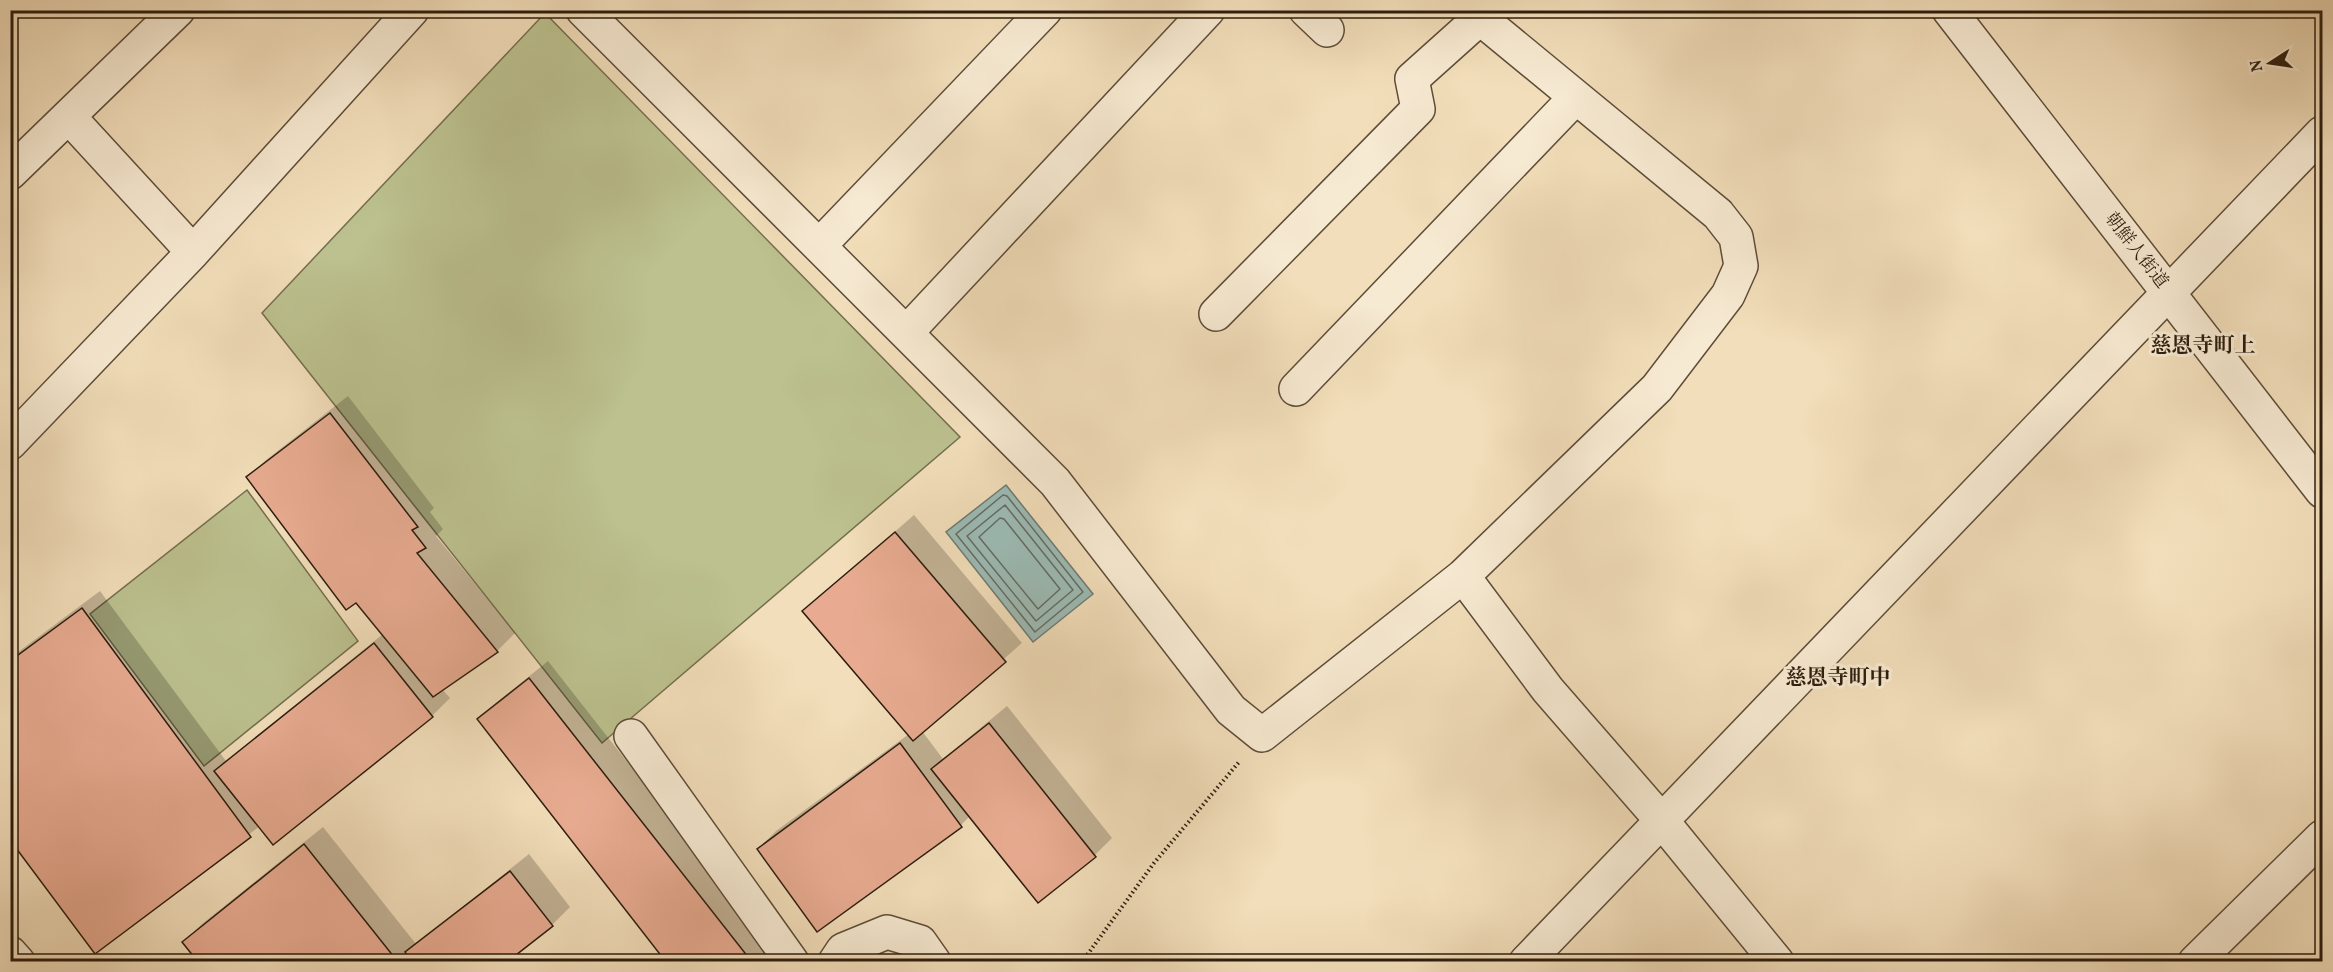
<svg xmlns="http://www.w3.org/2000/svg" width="2333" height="972" font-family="Vollkorn,'Noto Serif JP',serif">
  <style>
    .green { fill: #bcc18f; stroke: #746e4e; stroke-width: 1.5 }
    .water { fill: #9cbbb5; stroke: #6f7b72; stroke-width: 1.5 }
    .shadow { fill: #0003 }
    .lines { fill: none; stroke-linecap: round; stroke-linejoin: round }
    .shore { stroke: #646c62; stroke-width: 1.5 }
    .building { fill: #e8ab91; stroke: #2c1c0e; stroke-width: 1.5 }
    .minor-casing { stroke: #5e4c39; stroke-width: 36 }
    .path { stroke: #2c1c0e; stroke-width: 4; stroke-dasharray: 1.5 3; stroke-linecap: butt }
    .minor { stroke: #f7ead2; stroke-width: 33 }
    .labels { text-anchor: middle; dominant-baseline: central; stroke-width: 6; stroke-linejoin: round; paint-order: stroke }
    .street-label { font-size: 18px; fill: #2c1c0e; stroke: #f7ead2 }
    .quarter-label { font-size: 21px; font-weight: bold; fill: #2c1c0e; stroke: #f7ead2 }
  </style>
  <rect width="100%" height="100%" fill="#f2deba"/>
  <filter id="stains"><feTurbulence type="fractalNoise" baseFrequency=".00333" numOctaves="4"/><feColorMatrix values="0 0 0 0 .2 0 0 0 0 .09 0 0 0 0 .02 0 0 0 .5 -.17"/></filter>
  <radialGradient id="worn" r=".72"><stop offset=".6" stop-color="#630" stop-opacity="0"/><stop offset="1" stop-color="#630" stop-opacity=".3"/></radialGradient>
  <path class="green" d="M 545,13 L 960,437 L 602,743 L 262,313 Z
    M 247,490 L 358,641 L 204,766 L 90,614 Z"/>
  <path class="water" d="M 1006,485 L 1093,594 L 1033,642 L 946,532 Z"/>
  <path class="shadow" d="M 348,396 L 434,508 L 430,512 L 443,529 L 436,536 L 515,633 L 497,651 L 442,689 L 450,698 L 432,716 L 260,826 L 95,952 L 10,838 L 10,658 L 100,591 L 226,761 L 383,634 L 248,477 L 266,460 Z
    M 914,515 L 1022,643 L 922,731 L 943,759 L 1007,706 L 1112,838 L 1095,855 L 970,816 L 961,825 L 758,849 L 776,831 L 909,734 L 804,611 Z
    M 548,661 L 784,962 L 668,962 L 479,720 L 497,702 Z
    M 323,827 L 416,944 L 529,854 L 570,907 L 552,925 L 505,962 L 199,962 L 184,942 L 202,924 Z"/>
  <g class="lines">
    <path class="shore" d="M 1003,495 L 1007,496 L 1083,592 L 1035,632 L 956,534 Z
      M 1005,505 L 1073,590 L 1036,621 L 967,536 Z
      M 1000,518 L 1004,519 L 1060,589 L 1038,609 L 979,537 Z"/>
  </g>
  <path class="building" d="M 330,413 L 418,527 L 412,530 L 426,548 L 417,553 L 498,652 L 433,697 L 356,603 L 346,610 L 246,477 Z
    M 895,532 L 1006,662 L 913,741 L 802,611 Z
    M 82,608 L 251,837 L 95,954 L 10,840 L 10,661 Z
    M 374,643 L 433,717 L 273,845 L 214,771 Z
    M 529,678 L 752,962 L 666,962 L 477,719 Z
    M 989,723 L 1096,857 L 1038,903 L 931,769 Z
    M 900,743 L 962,827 L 817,932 L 757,849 Z
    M 304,844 L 398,962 L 198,962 L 182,942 Z
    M 510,871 L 553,926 L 507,962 L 412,962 L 405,952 Z"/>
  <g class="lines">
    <defs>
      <path id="minor" d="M 583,10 L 1055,482 L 1231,710 L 1262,735 L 1463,576 L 1657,388 L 1728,295 L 1741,266 L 1736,237 L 1718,214 L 1480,18 L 1489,10
        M 1306,10 L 1327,30
        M 1949,10 L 2322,491
        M 69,117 L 193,252
        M 10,173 L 178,10
        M 819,246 L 1045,10
        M 1216,314 L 1418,109 L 1412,79 L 1480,18
        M 906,333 L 1208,10
        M 1296,389 L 1575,98
        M 10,443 L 193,252 L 412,10
        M 1463,576 L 1548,690 L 1662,821 L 1777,962
        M 631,736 L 792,962
        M 10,953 L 18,962
        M 835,962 L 843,950 L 887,932 L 920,942 L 934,962
        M 1526,962 L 2322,133
        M 2195,962 L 2322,837"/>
    </defs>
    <use href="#minor" class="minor-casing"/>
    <path class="path" d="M 1082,962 L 1154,863 L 1239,762"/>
    <use href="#minor" class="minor"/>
  </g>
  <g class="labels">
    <g class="street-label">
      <text transform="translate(2136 251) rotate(52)">朝鮮人街道</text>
    </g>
    <g class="quarter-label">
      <text x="2203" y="346">慈恩寺町上</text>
      <text x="1838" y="678">慈恩寺町中</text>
    </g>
  </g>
  <rect width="2333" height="972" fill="none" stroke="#f2deba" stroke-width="36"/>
  <rect x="12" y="12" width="2309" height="948" fill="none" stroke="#2c1c0e" stroke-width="3"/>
  <rect x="18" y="18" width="2297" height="936" fill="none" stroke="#2c1c0e" stroke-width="1.5"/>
  <g transform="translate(2270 63) rotate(258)" stroke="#f7ead2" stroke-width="4.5" paint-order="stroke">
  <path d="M0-4.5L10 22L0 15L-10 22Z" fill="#2c1c0e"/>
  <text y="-9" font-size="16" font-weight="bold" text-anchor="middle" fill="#2c1c0e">N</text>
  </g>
  <rect width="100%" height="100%" filter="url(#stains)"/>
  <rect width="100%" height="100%" fill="url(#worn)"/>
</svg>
